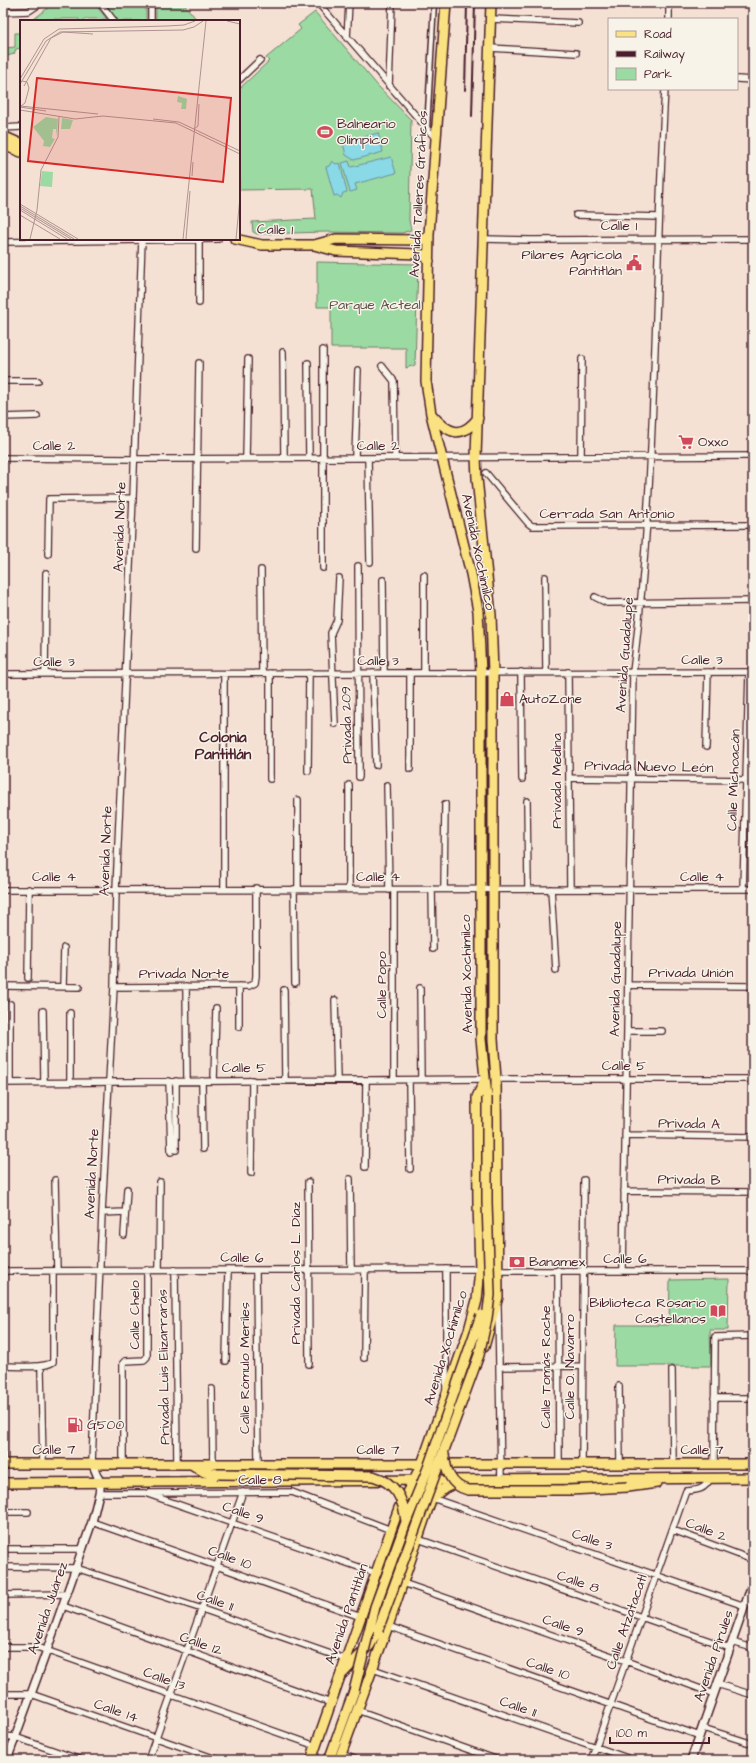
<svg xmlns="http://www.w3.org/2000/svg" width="756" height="1763" font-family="'Architects Daughter',sans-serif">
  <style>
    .green { fill: #9bdaa2; stroke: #727c66 }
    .water { fill: #89d9e6; stroke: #708f9b }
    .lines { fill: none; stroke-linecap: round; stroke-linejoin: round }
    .pedestrian-casing { stroke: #4a1f2b; stroke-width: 7 }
    .minor-casing { stroke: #4a1f2b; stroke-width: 8 }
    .tertiary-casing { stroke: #4a1f2b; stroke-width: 10 }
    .primary-casing { stroke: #4a1f2b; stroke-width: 12 }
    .pedestrian { stroke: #f7f3e8; stroke-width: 4 }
    .minor { stroke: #f7f3e8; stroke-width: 5.5 }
    .tertiary { stroke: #f7f3e8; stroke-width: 7 }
    .primary { stroke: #fae181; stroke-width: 9 }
    .rail { stroke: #4a1f2b; stroke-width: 2 }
    .primary-bridge-casing { stroke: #4a1f2b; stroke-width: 12; stroke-linecap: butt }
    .primary-bridge { stroke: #fae181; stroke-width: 9 }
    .labels { text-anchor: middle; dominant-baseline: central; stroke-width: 3; stroke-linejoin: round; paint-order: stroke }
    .poi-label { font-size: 14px; fill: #4a1f2b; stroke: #f7f3e8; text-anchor: start }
    .street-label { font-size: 14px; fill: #4a1f2b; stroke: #f7f3e8 }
    .park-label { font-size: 14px; fill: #5e4e49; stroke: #f7f3e8 }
    .neighbourhood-label { font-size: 15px; font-weight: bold; fill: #4a1f2b; stroke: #f7f3e8 }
    .inset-road { fill: none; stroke: #b09390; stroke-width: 1 }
    .view { fill: #d62828; fill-opacity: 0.15; stroke: #d62828; stroke-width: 2 }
    .inset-edge { fill: none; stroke: #4a1f2b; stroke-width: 2 }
  </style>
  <rect width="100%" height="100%" fill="#f4e1d4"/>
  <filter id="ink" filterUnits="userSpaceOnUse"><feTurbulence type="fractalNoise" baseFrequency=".025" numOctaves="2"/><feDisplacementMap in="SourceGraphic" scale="8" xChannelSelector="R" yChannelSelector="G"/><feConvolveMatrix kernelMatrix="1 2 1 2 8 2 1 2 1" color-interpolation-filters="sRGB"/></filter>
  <g filter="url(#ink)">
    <path class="green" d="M 54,3 L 94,3 L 107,19 L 108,21 L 107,19 L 84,19 L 84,21 L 79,21 L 79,19 L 34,19 Z
      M 105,3 L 146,3 L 146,21 L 118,21 Z
      M 156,3 L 183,3 L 198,21 L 156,21 Z
      M 315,12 L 378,86 L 411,120 L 409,220 L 411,230 L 402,233 L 326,232 L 257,234 L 253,232 L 252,222 L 316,219 L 313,189 L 239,190 L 239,89 L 269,61 L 266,58 L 301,29 L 298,25 Z
      M 15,33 L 21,33 L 21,48 L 16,49 L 14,54 L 7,56 L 6,48 L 15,47 Z
      M 317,262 L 418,264 L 415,365 L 406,368 L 406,348 L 331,348 L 331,307 L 317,307 Z
      M 483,677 L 491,677 L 491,881 L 484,881 Z
      M 729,1279 L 728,1330 L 710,1330 L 711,1366 L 615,1366 L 616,1325 L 669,1325 L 670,1280 Z
      M 414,1505 L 422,1508 L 383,1624 L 374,1621 Z"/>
    <path class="water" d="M 378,133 L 383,152 L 354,160 L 346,155 L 343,143 Z
      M 391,157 L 396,173 L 355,184 L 357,190 L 350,192 L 342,163 L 349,161 L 351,167 Z
      M 332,161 L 336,164 L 340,163 L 347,192 L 343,193 L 341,198 L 337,195 L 334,196 L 326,167 L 329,166 Z"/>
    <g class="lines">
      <defs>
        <path id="pedestrian" d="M 427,129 L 434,3"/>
        <path id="minor" d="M 100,3 L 114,21
          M 318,3 L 436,139
          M 3,12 L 29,11 L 41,3
          M 491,19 L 578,23
          M 669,19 L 669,3
          M 151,21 L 151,3
          M 347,38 L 349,3
          M 490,48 L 576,53
          M 737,79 L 753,80
          M 239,80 L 260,60
          M 389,86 L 392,3
          M 3,128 L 21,127
          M 576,215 L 659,217
          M 485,239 L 530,240 L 753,239
          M 3,242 L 218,239
          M 199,303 L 199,240
          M 283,352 L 284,458
          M 308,363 L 309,458
          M 382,366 L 394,381 L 395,458
          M 3,381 L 38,381
          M 3,417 L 37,416
          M 355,457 L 358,370
          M 581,457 L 582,359
          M 3,458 L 134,459 L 753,456
          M 246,458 L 248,359
          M 368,458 L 370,562
          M 486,473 L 528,523 L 532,526 L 753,525
          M 196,548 L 199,363
          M 48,554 L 49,499 L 133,498
          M 358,566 L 359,777
          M 323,568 L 323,350
          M 261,570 L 262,673
          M 424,575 L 424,673
          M 545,577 L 546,672
          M 383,580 L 384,673
          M 595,597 L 607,603 L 753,601
          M 521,672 L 522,779
          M 568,672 L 570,889
          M 373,673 L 376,765
          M 410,673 L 410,769
          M 3,674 L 753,672
          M 45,674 L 46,573
          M 335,724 L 331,633 L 337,620 L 339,578
          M 706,747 L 708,672
          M 308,771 L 309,673
          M 569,778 L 753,780
          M 270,779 L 270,673
          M 387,785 L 389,890
          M 298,800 L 298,889
          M 527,801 L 528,889
          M 224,889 L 224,674
          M 294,889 L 295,983
          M 349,889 L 349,785
          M 432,889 L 433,949
          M 444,889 L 445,804
          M 551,889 L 556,970
          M 743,889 L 749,672
          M 3,890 L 753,889
          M 28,978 L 29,889
          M 628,985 L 753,986
          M 3,986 L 79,987
          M 63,986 L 64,948
          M 186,986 L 187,1081
          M 239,986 L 239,1027
          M 114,987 L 249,986 L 255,983 L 256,976 L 256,888
          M 420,988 L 421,1079
          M 284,990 L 285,1080
          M 335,1000 L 337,1080
          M 43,1011 L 44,1082
          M 70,1013 L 70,1082
          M 628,1031 L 662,1031
          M 496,1079 L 753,1079
          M 214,1080 L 216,1008
          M 394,1080 L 394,890
          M 409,1080 L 410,1169
          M 169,1081 L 171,1152
          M 176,1081 L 176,1150
          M 202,1081 L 203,1149
          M 3,1083 L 485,1079
          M 10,1083 L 10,1004
          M 625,1135 L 753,1137
          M 365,1167 L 366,1080
          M 251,1173 L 252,1080
          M 350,1179 L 351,1270
          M 55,1180 L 57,1271
          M 308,1182 L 309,1364
          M 624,1191 L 753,1192
          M 102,1213 L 125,1212
          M 124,1235 L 127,1189
          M 159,1270 L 160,1182
          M 175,1270 L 177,1464
          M 558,1270 L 559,1464
          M 623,1270 L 633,672 C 657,478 654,283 665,89
          M 3,1271 L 480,1269
          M 256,1271 L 258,1465
          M 498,1271 L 753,1271
          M 3,1297 L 3,1271
          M 498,1307 L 501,1480
          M 364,1358 L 365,1270
          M 226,1361 L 228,1270
          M 3,1366 C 15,1366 43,1369 53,1362 L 53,1271
          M 499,1367 L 582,1366
          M 41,1370 L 43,1464
          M 672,1370 L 673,1464
          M 619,1386 L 620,1464
          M 212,1389 L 213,1464
          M 446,1389 L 446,1269
          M 714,1398 L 753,1398
          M 3,1439 L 3,1464
          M 92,1463 L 102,1213 L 114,987 L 116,890 L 133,498 L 142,239
          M 123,1463 L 123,1363 L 125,1361 L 144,1360 L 147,1357 L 147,1270
          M 582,1464 L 584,1180
          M 714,1464 L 715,1337 L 753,1336
          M 99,1493 L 145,1493 L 376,1573
          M 150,1493 L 292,1492 L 391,1530
          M 432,1498 L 745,1606
          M 3,1512 L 28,1512
          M 92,1522 L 361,1617
          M 673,1530 L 753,1560
          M 418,1539 L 730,1648
          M 3,1549 L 83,1549
          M 3,1567 L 76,1568 L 202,1609 L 345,1659
          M 403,1583 L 626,1661 L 714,1694
          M 3,1595 L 67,1594
          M 63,1606 L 331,1703
          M 388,1626 L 700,1736
          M 732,1642 L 753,1648
          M 3,1647 L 37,1647 L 316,1746
          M 373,1669 L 633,1760
          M 717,1684 L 753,1695
          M 3,1694 L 31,1694 L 219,1760
          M 357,1710 L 498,1760
          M 703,1728 L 753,1744
          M 3,1736 L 15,1737 L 81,1760
          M 341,1754 L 357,1760
          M 148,1760 L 243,1492
          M 591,1760 L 686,1491 C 698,1490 704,1490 710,1479"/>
        <path id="tertiary" d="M 7,1760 L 47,1650 L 92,1522 L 100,1489 L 100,1482 L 92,1463
          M 691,1760 L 753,1582"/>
        <path id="primary" d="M 446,3 L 429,234 L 426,381 L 431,414 L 471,574 L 478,611 L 481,672 L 481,1039 L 487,1097
          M 3,136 L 21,144
          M 3,145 L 21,152
          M 235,239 L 262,245 L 314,245 L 336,251 L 418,254 L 424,255 L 429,261
          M 314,245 L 336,239 L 421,240 L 428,237 L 429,234
          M 432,415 C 448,433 461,440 478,418
          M 484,1347 L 498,1297 L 496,1079 L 493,1039 L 493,673 L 491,615 L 477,478 L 476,457 L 491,3
          M 3,1464 L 753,1464
          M 191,1464 L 204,1472 L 217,1474
          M 3,1483 L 753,1478
          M 628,1487 L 657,1483
          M 432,1498 L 445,1488 L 458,1482
          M 341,1675 L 370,1645 L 378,1630
          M 311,1760 L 391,1530 L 399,1508 L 422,1464 L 469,1330 L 477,1300 L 480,1269 L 478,1203 L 477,1097 L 485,1080
          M 329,1760 L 354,1691
          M 339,1760 L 388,1626 L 437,1482"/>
      </defs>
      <use href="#pedestrian" class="pedestrian-casing"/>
      <use href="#minor" class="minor-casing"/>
      <use href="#tertiary" class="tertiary-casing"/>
      <use href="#primary" class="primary-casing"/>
      <use href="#pedestrian" class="pedestrian"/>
      <use href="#minor" class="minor"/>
      <use href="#tertiary" class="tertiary"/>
      <use href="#primary" class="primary"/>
      <path class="rail" d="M 465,90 L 467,3
        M 472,116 L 475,3"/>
      <defs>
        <path id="primary-bridge" d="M 444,1454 C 446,1470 450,1486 468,1490 L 570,1490 L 628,1487
          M 217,1474 L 373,1476 C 396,1483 403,1498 406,1521
          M 378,1630 L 479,1355 L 487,1318 L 490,1295 L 487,1202 L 487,1097
          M 354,1691 L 375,1607 L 406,1522 L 428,1468 L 481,1315"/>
      </defs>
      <use href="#primary-bridge" class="primary-bridge-casing"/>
      <use href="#primary-bridge" class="primary-bridge"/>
    </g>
  </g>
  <defs>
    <symbol id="stadium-bare" viewBox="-9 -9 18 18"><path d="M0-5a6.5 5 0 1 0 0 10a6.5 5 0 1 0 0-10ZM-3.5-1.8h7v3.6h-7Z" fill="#d1495b" stroke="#f7f3e8" stroke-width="2.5" paint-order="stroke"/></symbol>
    <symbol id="civic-bare" viewBox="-9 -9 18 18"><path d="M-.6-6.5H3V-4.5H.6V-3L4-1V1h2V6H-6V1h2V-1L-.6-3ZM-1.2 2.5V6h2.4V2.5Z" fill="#d1495b" stroke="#f7f3e8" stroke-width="2.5" paint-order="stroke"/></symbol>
    <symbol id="supermarket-bare" viewBox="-9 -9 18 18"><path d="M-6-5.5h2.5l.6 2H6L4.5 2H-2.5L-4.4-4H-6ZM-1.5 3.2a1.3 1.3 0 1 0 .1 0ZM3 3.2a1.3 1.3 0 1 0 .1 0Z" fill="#d1495b" stroke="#f7f3e8" stroke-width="2.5" paint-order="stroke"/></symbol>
    <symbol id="shop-bare" viewBox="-9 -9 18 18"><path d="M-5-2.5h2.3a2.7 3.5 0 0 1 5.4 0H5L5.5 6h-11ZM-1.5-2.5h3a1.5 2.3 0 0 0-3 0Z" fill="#d1495b" stroke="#f7f3e8" stroke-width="2.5" paint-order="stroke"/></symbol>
    <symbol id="bank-bare" viewBox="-9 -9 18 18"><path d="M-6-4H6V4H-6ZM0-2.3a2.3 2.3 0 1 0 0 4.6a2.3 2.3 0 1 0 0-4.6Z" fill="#d1495b" stroke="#f7f3e8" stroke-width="2.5" paint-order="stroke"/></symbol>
    <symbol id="library-bare" viewBox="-9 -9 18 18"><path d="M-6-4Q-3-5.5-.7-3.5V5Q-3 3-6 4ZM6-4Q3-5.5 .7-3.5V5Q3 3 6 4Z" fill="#d1495b" stroke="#f7f3e8" stroke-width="2.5" paint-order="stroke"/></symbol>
    <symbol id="fuel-bare" viewBox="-9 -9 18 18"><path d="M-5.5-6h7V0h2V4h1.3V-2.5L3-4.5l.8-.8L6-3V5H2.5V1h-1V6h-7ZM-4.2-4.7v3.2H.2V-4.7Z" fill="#d1495b" stroke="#f7f3e8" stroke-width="2.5" paint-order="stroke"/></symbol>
  </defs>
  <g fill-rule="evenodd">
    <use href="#stadium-bare" x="314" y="121" width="22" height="22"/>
    <use href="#civic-bare" x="623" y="252" width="22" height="22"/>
    <use href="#supermarket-bare" x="675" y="431" width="22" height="22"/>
    <use href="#shop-bare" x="496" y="688" width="22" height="22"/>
    <use href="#bank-bare" x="506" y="1251" width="22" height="22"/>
    <use href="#library-bare" x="707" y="1300" width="22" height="22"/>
    <use href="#fuel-bare" x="64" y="1414" width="22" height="22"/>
  </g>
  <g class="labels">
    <g class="poi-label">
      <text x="337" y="124">Balneario<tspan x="337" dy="16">Olímpico</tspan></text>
      <text x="622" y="255" text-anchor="end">Pilares Agrícola<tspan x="622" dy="16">Pantitlán</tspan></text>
      <text x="698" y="442">Oxxo</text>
      <text x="519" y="699">AutoZone</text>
      <text x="529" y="1262">Banamex</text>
      <text x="706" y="1303" text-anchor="end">Biblioteca Rosario<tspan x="706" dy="16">Castellanos</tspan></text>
      <text x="87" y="1425">G500</text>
    </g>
    <g class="street-label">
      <text transform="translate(419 194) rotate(-87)">Avenida Talleres Gráficos</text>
      <text x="619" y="226">Calle 1</text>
      <text transform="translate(275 230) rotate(2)">Calle 1</text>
      <text x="54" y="446">Calle 2</text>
      <text x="378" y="446">Calle 2</text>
      <text x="607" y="514">Cerrada San Antonio</text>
      <text transform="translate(120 527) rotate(-88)">Avenida Norte</text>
      <text transform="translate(478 552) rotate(78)">Avenida Xochimilco</text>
      <text transform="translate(625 655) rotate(-86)">Avenida Guadalupe</text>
      <text x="702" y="660">Calle 3</text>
      <text x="378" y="661">Calle 3</text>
      <text x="54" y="662">Calle 3</text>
      <text transform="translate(347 725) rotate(-91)">Privada 209</text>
      <text transform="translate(649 767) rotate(1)">Privada Nuevo León</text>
      <text transform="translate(734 780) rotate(-88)">Calle Michoacán</text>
      <text transform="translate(557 781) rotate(-90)">Privada Medina</text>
      <text transform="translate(106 851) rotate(-88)">Avenida Norte</text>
      <text x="54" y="877">Calle 4</text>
      <text x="378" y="877">Calle 4</text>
      <text x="702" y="877">Calle 4</text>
      <text x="691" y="973">Privada Unión</text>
      <text x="184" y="974">Privada Norte</text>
      <text transform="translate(467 974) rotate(-91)">Avenida Xochimilco</text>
      <text transform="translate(616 979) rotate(-89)">Avenida Guadalupe</text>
      <text transform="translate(382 985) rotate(-90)">Calle Popo</text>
      <text x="624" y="1066">Calle 5</text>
      <text x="244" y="1068">Calle 5</text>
      <text transform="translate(689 1124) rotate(1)">Privada A</text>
      <text transform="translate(92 1174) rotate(-87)">Avenida Norte</text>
      <text transform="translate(689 1180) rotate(1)">Privada B</text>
      <text transform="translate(242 1258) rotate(1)">Calle 6</text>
      <text x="625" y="1259">Calle 6</text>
      <text transform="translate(296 1273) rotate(-90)">Privada Carlos L. Díaz</text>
      <text transform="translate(135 1315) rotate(-90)">Calle Chelo</text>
      <text transform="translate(446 1348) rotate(-73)">Avenida Xochimilco</text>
      <text transform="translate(164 1367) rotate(-91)">Privada Luis Elizarrarás</text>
      <text transform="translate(546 1367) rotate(-90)">Calle Tomás Roche</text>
      <text transform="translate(570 1367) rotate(-90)">Calle O. Navarro</text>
      <text transform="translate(245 1368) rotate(-90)">Calle Rómulo Meriles</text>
      <text transform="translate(54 1450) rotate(-1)">Calle 7</text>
      <text x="378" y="1450">Calle 7</text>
      <text x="702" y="1450">Calle 7</text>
      <text x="260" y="1480">Calle 8</text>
      <text transform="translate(243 1513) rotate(19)">Calle 9</text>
      <text transform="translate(706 1530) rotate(21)">Calle 2</text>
      <text transform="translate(592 1540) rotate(19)">Calle 3</text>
      <text transform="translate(230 1558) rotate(20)">Calle 10</text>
      <text transform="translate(578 1582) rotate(19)">Calle 8</text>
      <text transform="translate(215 1601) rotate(19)">Calle 11</text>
      <text transform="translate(48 1608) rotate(-71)">Avenida Juárez</text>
      <text transform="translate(347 1614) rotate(-71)">Avenida Pantitlán</text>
      <text transform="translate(627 1622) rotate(-71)">Calle Atzatacatl</text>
      <text transform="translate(563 1626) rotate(19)">Calle 9</text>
      <text transform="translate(201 1644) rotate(20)">Calle 12</text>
      <text transform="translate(714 1656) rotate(-71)">Avenida Pirules</text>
      <text transform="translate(548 1669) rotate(19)">Calle 10</text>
      <text transform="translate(164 1679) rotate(20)">Calle 13</text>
      <text transform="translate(518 1707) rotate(19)">Calle 11</text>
      <text transform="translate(116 1711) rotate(19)">Calle 14</text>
    </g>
    <g class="park-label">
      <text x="375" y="305">Parque Acteal</text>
    </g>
    <g class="neighbourhood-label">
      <text x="223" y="737">Colonia<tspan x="223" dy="17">Pantitlán</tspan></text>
    </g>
  </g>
  <g transform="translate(20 20)">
    <rect width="220" height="220" fill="#f4e1d4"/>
    <path d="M 158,76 L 167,79 L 166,89 L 161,89 L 162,83 L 157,82 ZM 26,97 L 38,99 L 37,116 L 36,109 L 33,109 L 32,118 L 35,119 L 30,127 L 23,126 L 24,121 L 13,107 ZM 42,98 L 53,100 L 50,109 L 41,109 ZM 22,151 L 33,152 L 32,167 L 20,166 Z" fill="#9bdaa2"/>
    <path class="inset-road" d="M 207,1 L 220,4M 0,59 L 24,19 L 39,9 L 147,6 L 164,5 L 175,1M 0,64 L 26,21 L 40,12 L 163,10 L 174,7 L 183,1M 4,66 L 31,18 L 43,12 L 73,14M 0,86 L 78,94M 1,86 L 5,83 L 9,68 L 7,62 L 2,61M 0,87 L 26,91M 0,90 L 55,99 L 83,96 L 156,103 L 220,134M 133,99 L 159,102 L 220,131M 174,109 L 178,106 L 179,84M 172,156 L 173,142M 0,184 L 58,219M 0,186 L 54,219M 0,188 L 51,219M 0,190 L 47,219M 0,195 L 40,219M 10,219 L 17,190 L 21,150 L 38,117 L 39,97M 163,219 L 186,1M 166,219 L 170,171M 216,219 L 220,177"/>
    <path class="view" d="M 17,58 L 211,78 L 203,162 L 8,141 Z"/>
    <rect width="220" height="220" class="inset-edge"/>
  </g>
  <rect width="756" height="1763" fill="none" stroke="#f7f3e8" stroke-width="16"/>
  <rect x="8" y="8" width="740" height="1747" fill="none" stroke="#4a1f2b" stroke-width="1.5" filter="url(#ink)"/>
  <rect x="608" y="18" width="130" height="72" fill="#f7f3e8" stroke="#b29e9c"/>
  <rect x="616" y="31" width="20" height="6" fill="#fae181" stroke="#b29e9c"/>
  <text x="644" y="38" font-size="12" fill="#4a1f2b">Road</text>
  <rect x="616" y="51" width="20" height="6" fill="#4a1f2b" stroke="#b29e9c"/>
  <text x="644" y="58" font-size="12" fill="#4a1f2b">Railway</text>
  <rect x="616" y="68" width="20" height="12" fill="#9bdaa2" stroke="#b29e9c"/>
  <text x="644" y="78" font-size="12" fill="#4a1f2b">Park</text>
  <path d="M610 1737v6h99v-6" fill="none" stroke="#4a1f2b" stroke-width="2"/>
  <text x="616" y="1737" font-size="12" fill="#4a1f2b" stroke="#f7f3e8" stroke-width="3" paint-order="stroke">100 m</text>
</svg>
